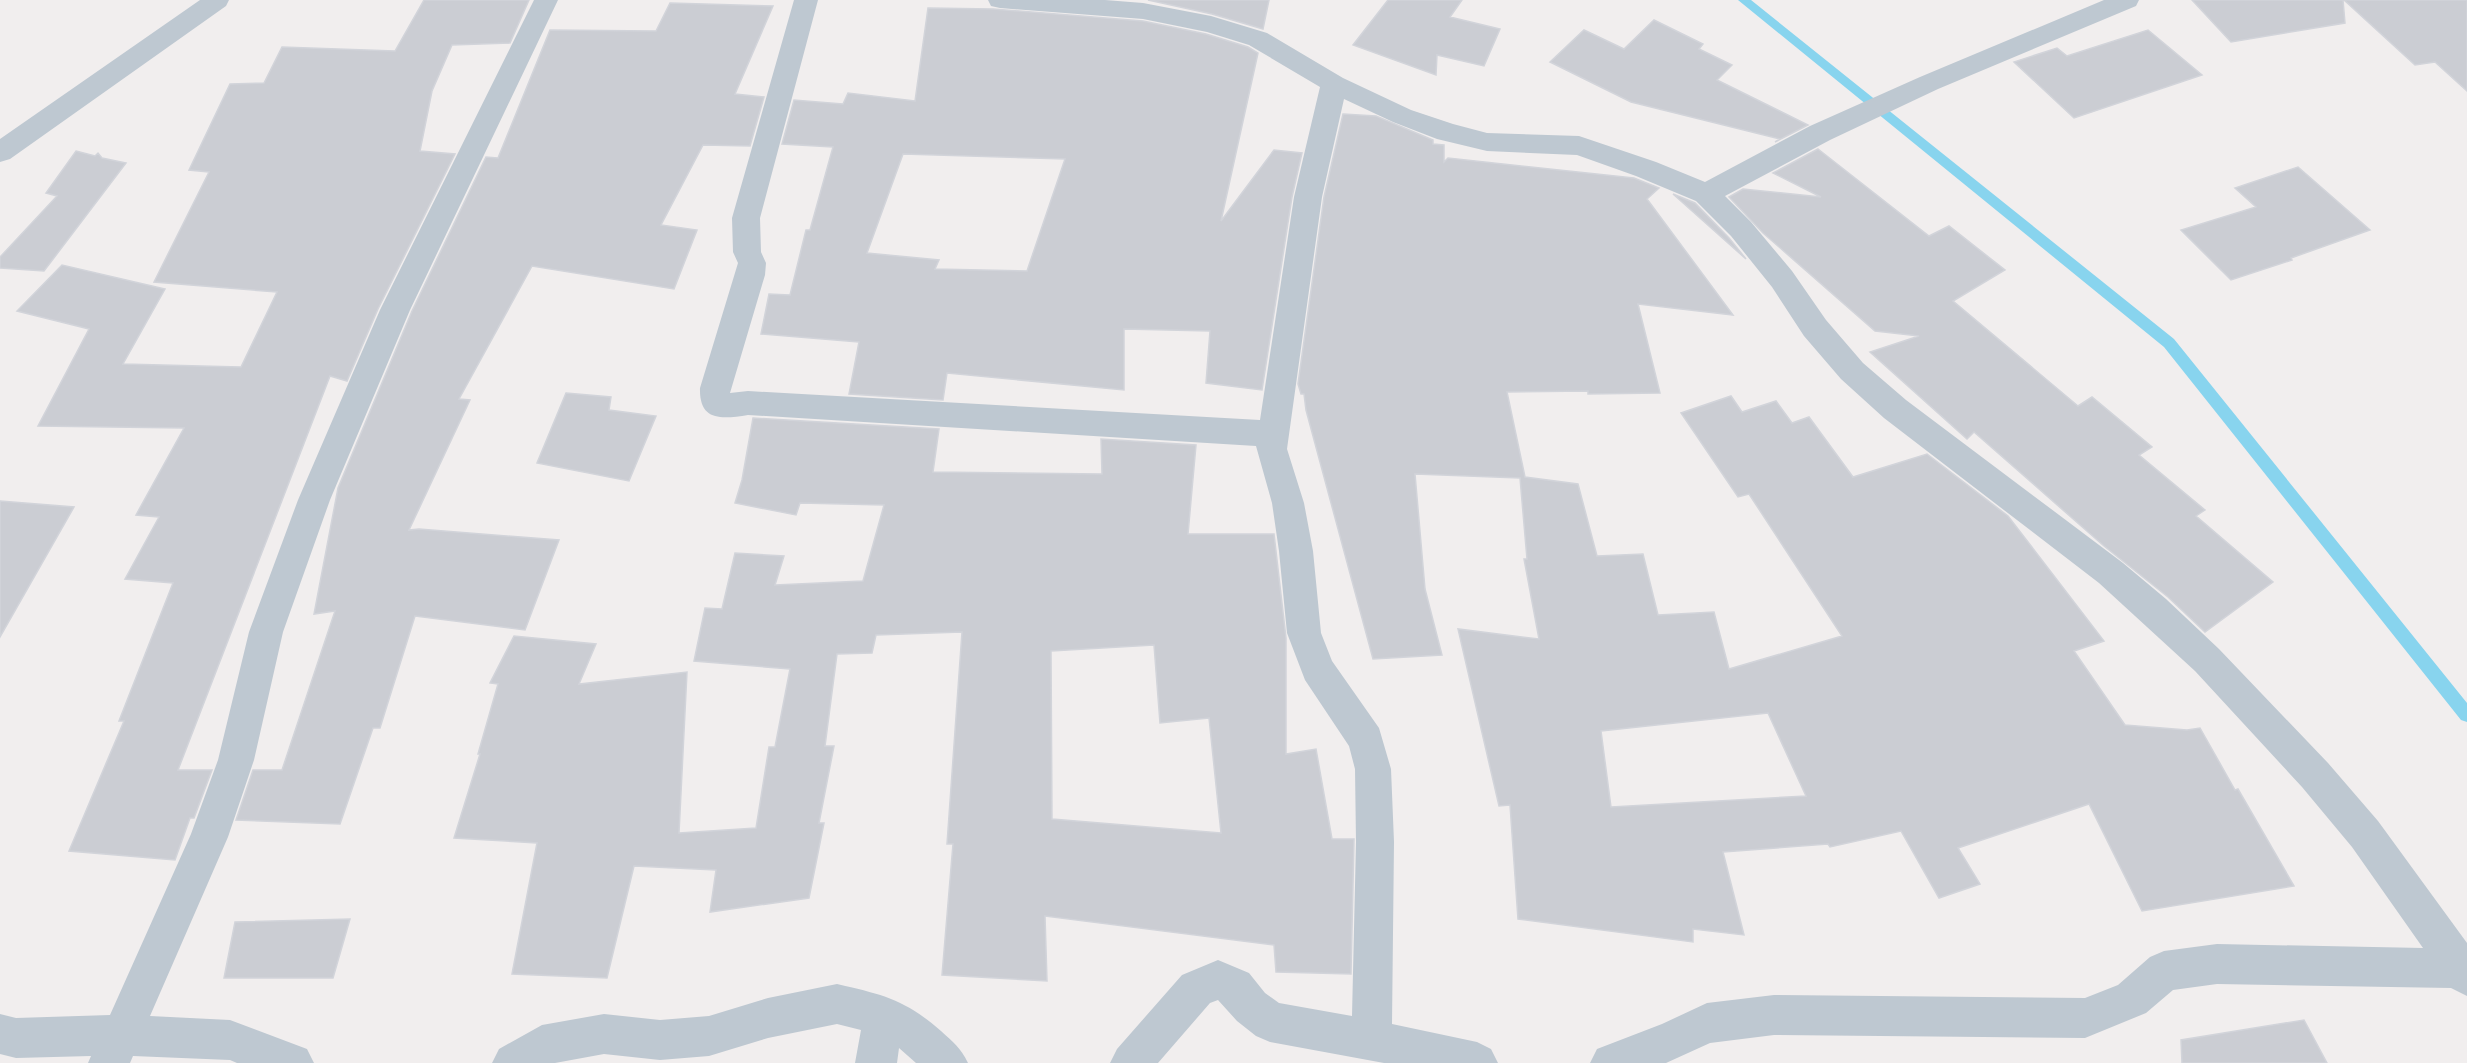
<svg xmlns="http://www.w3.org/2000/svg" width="2467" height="1063" font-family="Karla,sans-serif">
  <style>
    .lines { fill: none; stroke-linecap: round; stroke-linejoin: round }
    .stream { fill: #88d4ee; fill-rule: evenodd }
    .building { fill: #cbcdd3; stroke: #d2d4da; stroke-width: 1.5; fill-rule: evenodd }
    .minor { fill: #bec8d1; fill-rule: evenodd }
  </style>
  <rect width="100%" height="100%" fill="#f1eeee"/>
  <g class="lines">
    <path class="stream" d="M 1738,0 L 1751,0 L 2174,339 L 2467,703 L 2467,722 L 2461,720 L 2164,347 Z"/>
  </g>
  <path class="building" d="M 424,0 L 529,0 L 510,43 L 452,45 L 432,91 L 420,151 L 455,154 L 378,309 L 347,381 L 330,376 L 178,770 L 212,770 L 194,818 L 190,818 L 175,860 L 69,851 L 124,721 L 119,721 L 173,583 L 125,579 L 159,517 L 136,515 L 184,428 L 38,426 L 89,329 L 17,311 L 62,265 L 165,289 L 123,364 L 241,367 L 277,292 L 154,282 L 209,172 L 189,170 L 230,84 L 264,83 L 282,47 L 395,51 Z
    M 1148,0 L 1269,0 L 1263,29 L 1212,14 Z
    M 1388,0 L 1462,0 L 1450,17 L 1500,29 L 1484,66 L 1437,55 L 1436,75 L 1353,45 Z
    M 2192,0 L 2343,0 L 2345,23 L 2231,42 Z
    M 2344,0 L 2467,0 L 2467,91 L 2435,62 L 2415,65 Z
    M 670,3 L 773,6 L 735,94 L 764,97 L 750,146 L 703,145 L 661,225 L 697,230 L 674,289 L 532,266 L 459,399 L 470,400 L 409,530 L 419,529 L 559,540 L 525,630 L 415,616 L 380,728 L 373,728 L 340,824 L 236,820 L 253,770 L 282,770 L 335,611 L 314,614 L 338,488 L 412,311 L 486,157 L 498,158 L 550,30 L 656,31 Z
    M 928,8 L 993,9 L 1143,21 L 1206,34 L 1248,47 L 1258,53 L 1221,221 L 1274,150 L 1302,153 L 1292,197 L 1262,390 L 1206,383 L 1210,331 L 1124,329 L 1124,390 L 947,373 L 943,400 L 849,394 L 859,342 L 761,334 L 769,294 L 790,295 L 806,230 L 810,230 L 833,147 L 782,144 L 794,100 L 843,104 L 848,93 L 915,101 ZM 903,154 L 1065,159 L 1027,271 L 935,269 L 939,260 L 867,253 Z
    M 1654,20 L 1703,44 L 1699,49 L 1732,65 L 1717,80 L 1808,125 L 1775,142 L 1780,139 L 1631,102 L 1550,62 L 1584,30 L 1624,49 Z
    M 2148,30 L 2202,75 L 2074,118 L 2014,62 L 2057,48 L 2067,56 Z
    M 1343,114 L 1376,116 L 1433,140 L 1433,144 L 1444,145 L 1444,162 L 1448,158 L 1634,178 L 1659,188 L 1647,199 L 1733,315 L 1638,304 L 1660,393 L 1588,394 L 1588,391 L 1507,392 L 1525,477 L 1578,484 L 1597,556 L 1643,554 L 1658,615 L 1714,612 L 1729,669 L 1842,636 L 1749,494 L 1738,497 L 1681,413 L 1731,396 L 1742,412 L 1776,401 L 1792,423 L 1809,417 L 1853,477 L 1927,454 L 2008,516 L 2104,641 L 2074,651 L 2125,725 L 2187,730 L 2200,728 L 2235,790 L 2238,789 L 2294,886 L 2142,911 L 2089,804 L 1958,848 L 1980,884 L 1939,898 L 1901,831 L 1830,847 L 1828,844 L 1723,852 L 1744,935 L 1693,929 L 1693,942 L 1518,919 L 1510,805 L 1499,806 L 1458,629 L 1539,639 L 1524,559 L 1527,559 L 1520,478 L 1415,474 L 1425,589 L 1442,655 L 1373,659 L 1306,410 L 1304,394 L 1301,394 L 1298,384 L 1324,197 ZM 1768,713 L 1806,796 L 1611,807 L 1601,731 Z
    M 1818,149 L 1929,236 L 1949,226 L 2005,270 L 1953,301 L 2078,406 L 2092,397 L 2152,447 L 2139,455 L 2205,510 L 2196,516 L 2273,582 L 2205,632 L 2168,597 L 2104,546 L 1974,432 L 1967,439 L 1870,352 L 1919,336 L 1875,331 L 1763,233 L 1729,197 L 1743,189 L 1821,197 L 1773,173 Z
    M 76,151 L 95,156 L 98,153 L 102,158 L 126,163 L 44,271 L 0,268 L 0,257 L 57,196 L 46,193 Z
    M 2298,167 L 2370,230 L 2291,258 L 2292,260 L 2231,280 L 2181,230 L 2256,207 L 2235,188 Z
    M 1673,194 L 1695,203 L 1729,238 L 1746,259 Z
    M 566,393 L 611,397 L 609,410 L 656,416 L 629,481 L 537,463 Z
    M 753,418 L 939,429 L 933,472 L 1102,474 L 1101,439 L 1196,445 L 1188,534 L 1274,534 L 1286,638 L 1286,754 L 1316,749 L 1332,839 L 1354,839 L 1351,974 L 1276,972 L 1274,945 L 1045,916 L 1047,981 L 942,975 L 953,844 L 947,844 L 962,632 L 876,635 L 872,653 L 837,654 L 825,746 L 834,746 L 819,823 L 824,823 L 809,898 L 710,912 L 716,870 L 634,866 L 607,978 L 512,974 L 537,843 L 454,838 L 480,754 L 478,754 L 498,684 L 490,683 L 514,636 L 596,644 L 579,684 L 687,672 L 679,833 L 756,828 L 769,747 L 775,747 L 790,669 L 694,661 L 705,608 L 722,609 L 735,553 L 784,556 L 775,585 L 863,581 L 884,505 L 800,503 L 796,515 L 735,503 L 742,480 ZM 1154,645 L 1160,723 L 1209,718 L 1221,833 L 1052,819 L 1051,651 Z
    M 0,501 L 74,507 L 0,637 Z
    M 350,919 L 333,978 L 224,978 L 235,922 Z
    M 2304,1020 L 2327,1063 L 2182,1063 L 2181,1040 Z"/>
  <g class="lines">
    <path class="minor" d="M 200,0 L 229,0 L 226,6 L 10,159 L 0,162 L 0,139 Z
      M 534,0 L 558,0 L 410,310 L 330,500 L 283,632 L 254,760 L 228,837 L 150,1016 L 230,1020 L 307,1049 L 314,1063 L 237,1063 L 230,1060 L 133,1056 L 130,1063 L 88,1063 L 91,1056 L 16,1058 L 0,1054 L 0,1014 L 16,1018 L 110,1015 L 191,834 L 218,760 L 249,632 L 298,500 L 380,310 Z
      M 794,0 L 818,0 L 760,218 L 761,252 L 766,263 L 765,275 L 730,393 L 748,391 L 1260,420 L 1294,197 L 1320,87 L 1249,45 L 1207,32 L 1143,19 L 1000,8 L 991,6 L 988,0 L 1105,0 L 1143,3 L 1211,16 L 1267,33 L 1343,78 L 1411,110 L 1453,124 L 1487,133 L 1579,136 L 1656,162 L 1705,182 L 1810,126 L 1920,77 L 2104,0 L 2139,0 L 2136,6 L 1938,89 L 1830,140 L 1725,196 L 1751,222 L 1792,271 L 1826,320 L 1863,363 L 1906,400 L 2123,563 L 2166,599 L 2219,649 L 2328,763 L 2378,821 L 2467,943 L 2467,996 L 2451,988 L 2217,984 L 2173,990 L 2146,1013 L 2085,1038 L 1774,1035 L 1710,1043 L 1666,1063 L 1590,1063 L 1597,1049 L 1662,1024 L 1707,1003 L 1774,995 L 2085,998 L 2118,985 L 2150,957 L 2164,951 L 2217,944 L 2423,948 L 2352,847 L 2302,787 L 2195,671 L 2099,583 L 1884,418 L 1841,379 L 1804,336 L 1772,287 L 1731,236 L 1696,201 L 1636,176 L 1577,155 L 1487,151 L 1437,139 L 1393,122 L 1344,99 L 1322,197 L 1287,449 L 1304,503 L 1313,551 L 1321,633 L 1332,661 L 1379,728 L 1391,769 L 1394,842 L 1392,1024 L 1477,1042 L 1491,1049 L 1498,1063 L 1384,1063 L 1270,1042 L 1256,1036 L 1237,1021 L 1218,1000 L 1210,1003 L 1158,1063 L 1110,1063 L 1117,1049 L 1182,975 L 1218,960 L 1249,973 L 1265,993 L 1279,1003 L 1352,1016 L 1356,842 L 1355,769 L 1349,746 L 1305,680 L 1287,633 L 1279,551 L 1272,503 L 1256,446 L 748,415 C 722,419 699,422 700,388 L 738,263 L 733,252 L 732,218 Z
      M 837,984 C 884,995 904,999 941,1031 C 953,1042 961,1048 968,1063 L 916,1063 L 899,1048 L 897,1063 L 855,1063 L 861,1030 L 837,1024 L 768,1038 L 709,1056 L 660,1060 L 604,1054 L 555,1063 L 492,1063 L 499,1049 L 542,1025 L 604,1014 L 660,1020 L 709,1016 L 768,998 Z"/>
  </g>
</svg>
